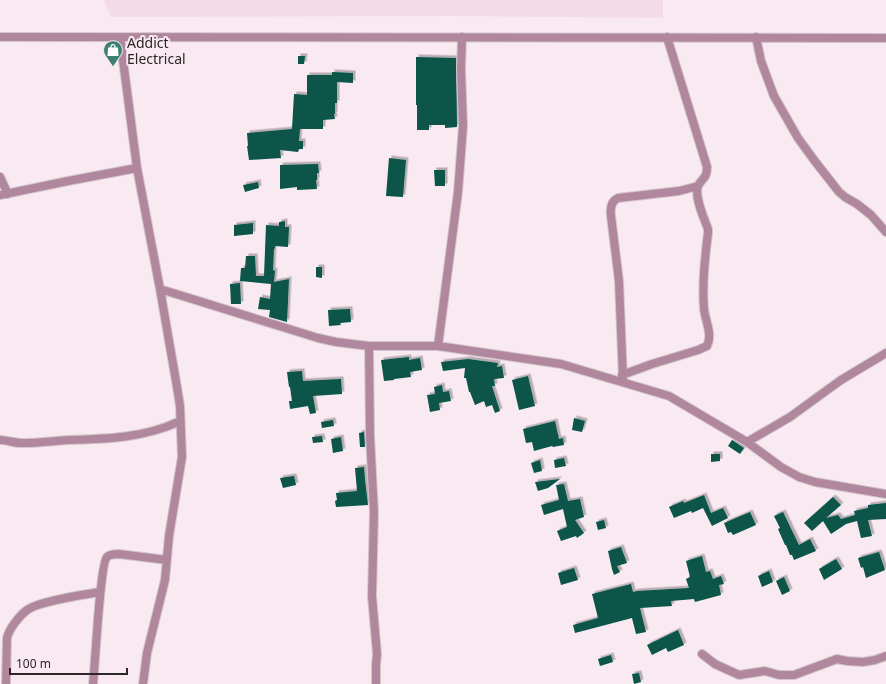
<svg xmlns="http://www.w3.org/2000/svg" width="886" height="684" font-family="'Noto Sans',sans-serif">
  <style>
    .built { fill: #f3dbe7 }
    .building { fill: #075549; filter: url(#shadow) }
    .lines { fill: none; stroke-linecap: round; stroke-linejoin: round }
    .street-casing { stroke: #d4c6cd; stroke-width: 10 }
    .street { stroke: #b0879d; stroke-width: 8 }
    .labels { text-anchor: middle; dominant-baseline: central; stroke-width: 4; stroke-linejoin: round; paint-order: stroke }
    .poi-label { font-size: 14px; fill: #2c2629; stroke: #f9e9f1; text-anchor: start }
  </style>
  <defs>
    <filter id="shadow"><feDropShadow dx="2.5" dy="-2.5" stdDeviation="0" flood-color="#0004"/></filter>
  </defs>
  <rect width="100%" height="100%" fill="#f9e9f1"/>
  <path class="built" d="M 104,0 L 663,0 L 663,18 L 452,16 L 111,17 Z"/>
  <path class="building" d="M 298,56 L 305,56 L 304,64 L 298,64 Z
    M 416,57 L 456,58 L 457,127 L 445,128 L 445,125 L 429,125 L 429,130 L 417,130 L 417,105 L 416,105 Z
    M 332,72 L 353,73 L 353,83 L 337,82 L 337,103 L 335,103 L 335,114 L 334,114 L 335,119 L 323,120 L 323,129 L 300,129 L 299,141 L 303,141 L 303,149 L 299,149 L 298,152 L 280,150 L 281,158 L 249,160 L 247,146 L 248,146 L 247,133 L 292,129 L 294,94 L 307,95 L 307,75 L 332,75 Z
    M 389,158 L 406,160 L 403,197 L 386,196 Z
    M 318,164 L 319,173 L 317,173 L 317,180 L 316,180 L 317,189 L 297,190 L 297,187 L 280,189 L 280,165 Z
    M 434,170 L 445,170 L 445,186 L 435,186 Z
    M 258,182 L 259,188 L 245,192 L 243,185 Z
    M 285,221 L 285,227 L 289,227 L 288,247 L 275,246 L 275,249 L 274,248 L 273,270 L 275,271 L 274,282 L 289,279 L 287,322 L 269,317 L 270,310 L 258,309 L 260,297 L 270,299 L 271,284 L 240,281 L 241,268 L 245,268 L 246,256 L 255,256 L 256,276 L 264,276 L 266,225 L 279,226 L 279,222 Z
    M 253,223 L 253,234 L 234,236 L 234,225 Z
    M 316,267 L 322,267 L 322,278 L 316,277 Z
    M 240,283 L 241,304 L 231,304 L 230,284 Z
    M 350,309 L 351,322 L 340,323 L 341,325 L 329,326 L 328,310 Z
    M 409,357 L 409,360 L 420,358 L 422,370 L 410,372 L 411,377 L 394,379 L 394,380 L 384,381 L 381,360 Z
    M 468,359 L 498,363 L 497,367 L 502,366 L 504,378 L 494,379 L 495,386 L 492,386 L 500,411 L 495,413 L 492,405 L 486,407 L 484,401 L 475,405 L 470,392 L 469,392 L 466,378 L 464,378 L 465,368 L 443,371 L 441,362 Z
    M 302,371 L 303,381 L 341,379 L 342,394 L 313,396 L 316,413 L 310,414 L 308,406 L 290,409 L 289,401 L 292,401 L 290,387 L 289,387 L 287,372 Z
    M 528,376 L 535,406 L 519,410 L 512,380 Z
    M 442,385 L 443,392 L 449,391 L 451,401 L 439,403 L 440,410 L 430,412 L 427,395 L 435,394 L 434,387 Z
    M 574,418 L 585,421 L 582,432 L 572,430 Z
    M 333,420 L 334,426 L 322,428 L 321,422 Z
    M 555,421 L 559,439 L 563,438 L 564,445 L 553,447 L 552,446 L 534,451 L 532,442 L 526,443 L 523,429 Z
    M 364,432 L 365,447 L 360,447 L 359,433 Z
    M 322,436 L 323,442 L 313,443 L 312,437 Z
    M 341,437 L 343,451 L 333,453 L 331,439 Z
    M 732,440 L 744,448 L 740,454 L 728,446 Z
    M 711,454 L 720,454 L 720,461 L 711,462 Z
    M 564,458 L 566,466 L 555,468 L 554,460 Z
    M 540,460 L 542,471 L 534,473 L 531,463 Z
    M 364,467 L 365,480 L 368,505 L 336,507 L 335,501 L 337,500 L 336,493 L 357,491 L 355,468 Z
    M 294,476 L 296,485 L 283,488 L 280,478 Z
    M 560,479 L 548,488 L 538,491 L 535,482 Z
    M 564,484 L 568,501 L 580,499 L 584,517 L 575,520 L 584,533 L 577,538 L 576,536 L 561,541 L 557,531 L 567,527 L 563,509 L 544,515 L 541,505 L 559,500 L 556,485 Z
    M 704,495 L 711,513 L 723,508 L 728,518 L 712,526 L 703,508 L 692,513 L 691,511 L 674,518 L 669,507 L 683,501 L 684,503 Z
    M 833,497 L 841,505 L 826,518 L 838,515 L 841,519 L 855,515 L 854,511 L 868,508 L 868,505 L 886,503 L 886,519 L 868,520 L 872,536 L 861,538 L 857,521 L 846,524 L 831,534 L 823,521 L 812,531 L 804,523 Z
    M 750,512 L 756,525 L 733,535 L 731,532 L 728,533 L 724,523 Z
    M 783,512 L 799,545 L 810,539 L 816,551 L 794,560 L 792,555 L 790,555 L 786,545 L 785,545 L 778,529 L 780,528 L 774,516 Z
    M 604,520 L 606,528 L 598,530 L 596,522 Z
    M 621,547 L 627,563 L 617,566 L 620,572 L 614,575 L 612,569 L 608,551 Z
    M 879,552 L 885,570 L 866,578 L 863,567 L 861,568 L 858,558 Z
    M 702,556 L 706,572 L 710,571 L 713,579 L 721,576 L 724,584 L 719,585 L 721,595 L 695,602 L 694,599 L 671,601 L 672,606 L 640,608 L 646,632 L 636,634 L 632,618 L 575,633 L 573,625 L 598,618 L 592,594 L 631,584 L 633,592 L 637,591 L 689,588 L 686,579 L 690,577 L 686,561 Z
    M 836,559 L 842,569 L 824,580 L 819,569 Z
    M 574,568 L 578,580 L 561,585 L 558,573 Z
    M 769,571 L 773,582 L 762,587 L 758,576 Z
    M 784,577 L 790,591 L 782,595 L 776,581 Z
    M 678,630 L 684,645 L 668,652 L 666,648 L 652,655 L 647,645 Z
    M 611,655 L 613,662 L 600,666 L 598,659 Z
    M 639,673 L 641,682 L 634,684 L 632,674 Z"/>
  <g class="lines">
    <defs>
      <path id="street" d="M 0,37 L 886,38
        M 120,37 L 137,168 L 160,289 L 318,338 L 336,342 L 369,346 L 438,346 L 561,364 L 669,396 L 747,442 L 781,467 L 799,477 L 815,482 L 886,494
        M 756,37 L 761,61 L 774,96 L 798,138 L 814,160 L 839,192 L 845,197 L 857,204 L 871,215 L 886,232
        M 0,177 L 8,194
        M 0,195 L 68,181 L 137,168
        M 369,346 L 370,436 L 374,512 L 372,596 L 377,654 L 376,665 L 376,684
        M 438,346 L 458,192 L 463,126 L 461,69 L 462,37
        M 622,375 L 652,364 L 698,350 L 707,346 C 713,335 705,320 704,309 C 702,283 705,258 708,233 L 708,229 C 704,218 694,197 698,186 C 702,178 707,179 707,167 L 696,131 L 667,37
        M 623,379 L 619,281 L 611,216 C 610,208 611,201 618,198 L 679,191 L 698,186
        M 0,440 C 7,440 14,443 21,443 C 37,443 53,441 68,440 C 106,439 145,438 180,421
        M 747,442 L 790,417 L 841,380 L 886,353
        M 702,654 L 715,664 L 739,675 L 765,671 L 779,675 L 794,675 L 837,659 L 847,661 L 863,662 L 875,660 L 886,656
        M 6,684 L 7,638 C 9,629 19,616 27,610 C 39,601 83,595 100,592
        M 93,684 C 95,668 100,564 107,557 C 110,554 115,554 119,554 L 167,560
        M 143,684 L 147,653 L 165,580 L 169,536 L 180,469 L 182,457 L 180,406 L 177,387 L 160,289"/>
    </defs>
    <use href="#street" class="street-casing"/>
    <use href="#street" class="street"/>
  </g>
  <defs>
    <symbol id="shop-pin" viewBox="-11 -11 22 30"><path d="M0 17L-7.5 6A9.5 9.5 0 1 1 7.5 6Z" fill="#3c8073" stroke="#f9e9f1"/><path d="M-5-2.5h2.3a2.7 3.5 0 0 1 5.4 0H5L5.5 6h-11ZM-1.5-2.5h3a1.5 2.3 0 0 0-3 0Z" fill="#fff"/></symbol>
  </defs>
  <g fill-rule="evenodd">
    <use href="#shop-pin" x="102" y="39" width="22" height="30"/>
  </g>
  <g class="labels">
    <g class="poi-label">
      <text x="127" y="42">Addict<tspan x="127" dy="16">Electrical</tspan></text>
    </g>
  </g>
  <path d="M10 668v6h117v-6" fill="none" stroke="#2c2629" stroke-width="2"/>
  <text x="16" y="668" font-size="12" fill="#2c2629" stroke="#f9e9f1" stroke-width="3" paint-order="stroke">100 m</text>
</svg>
